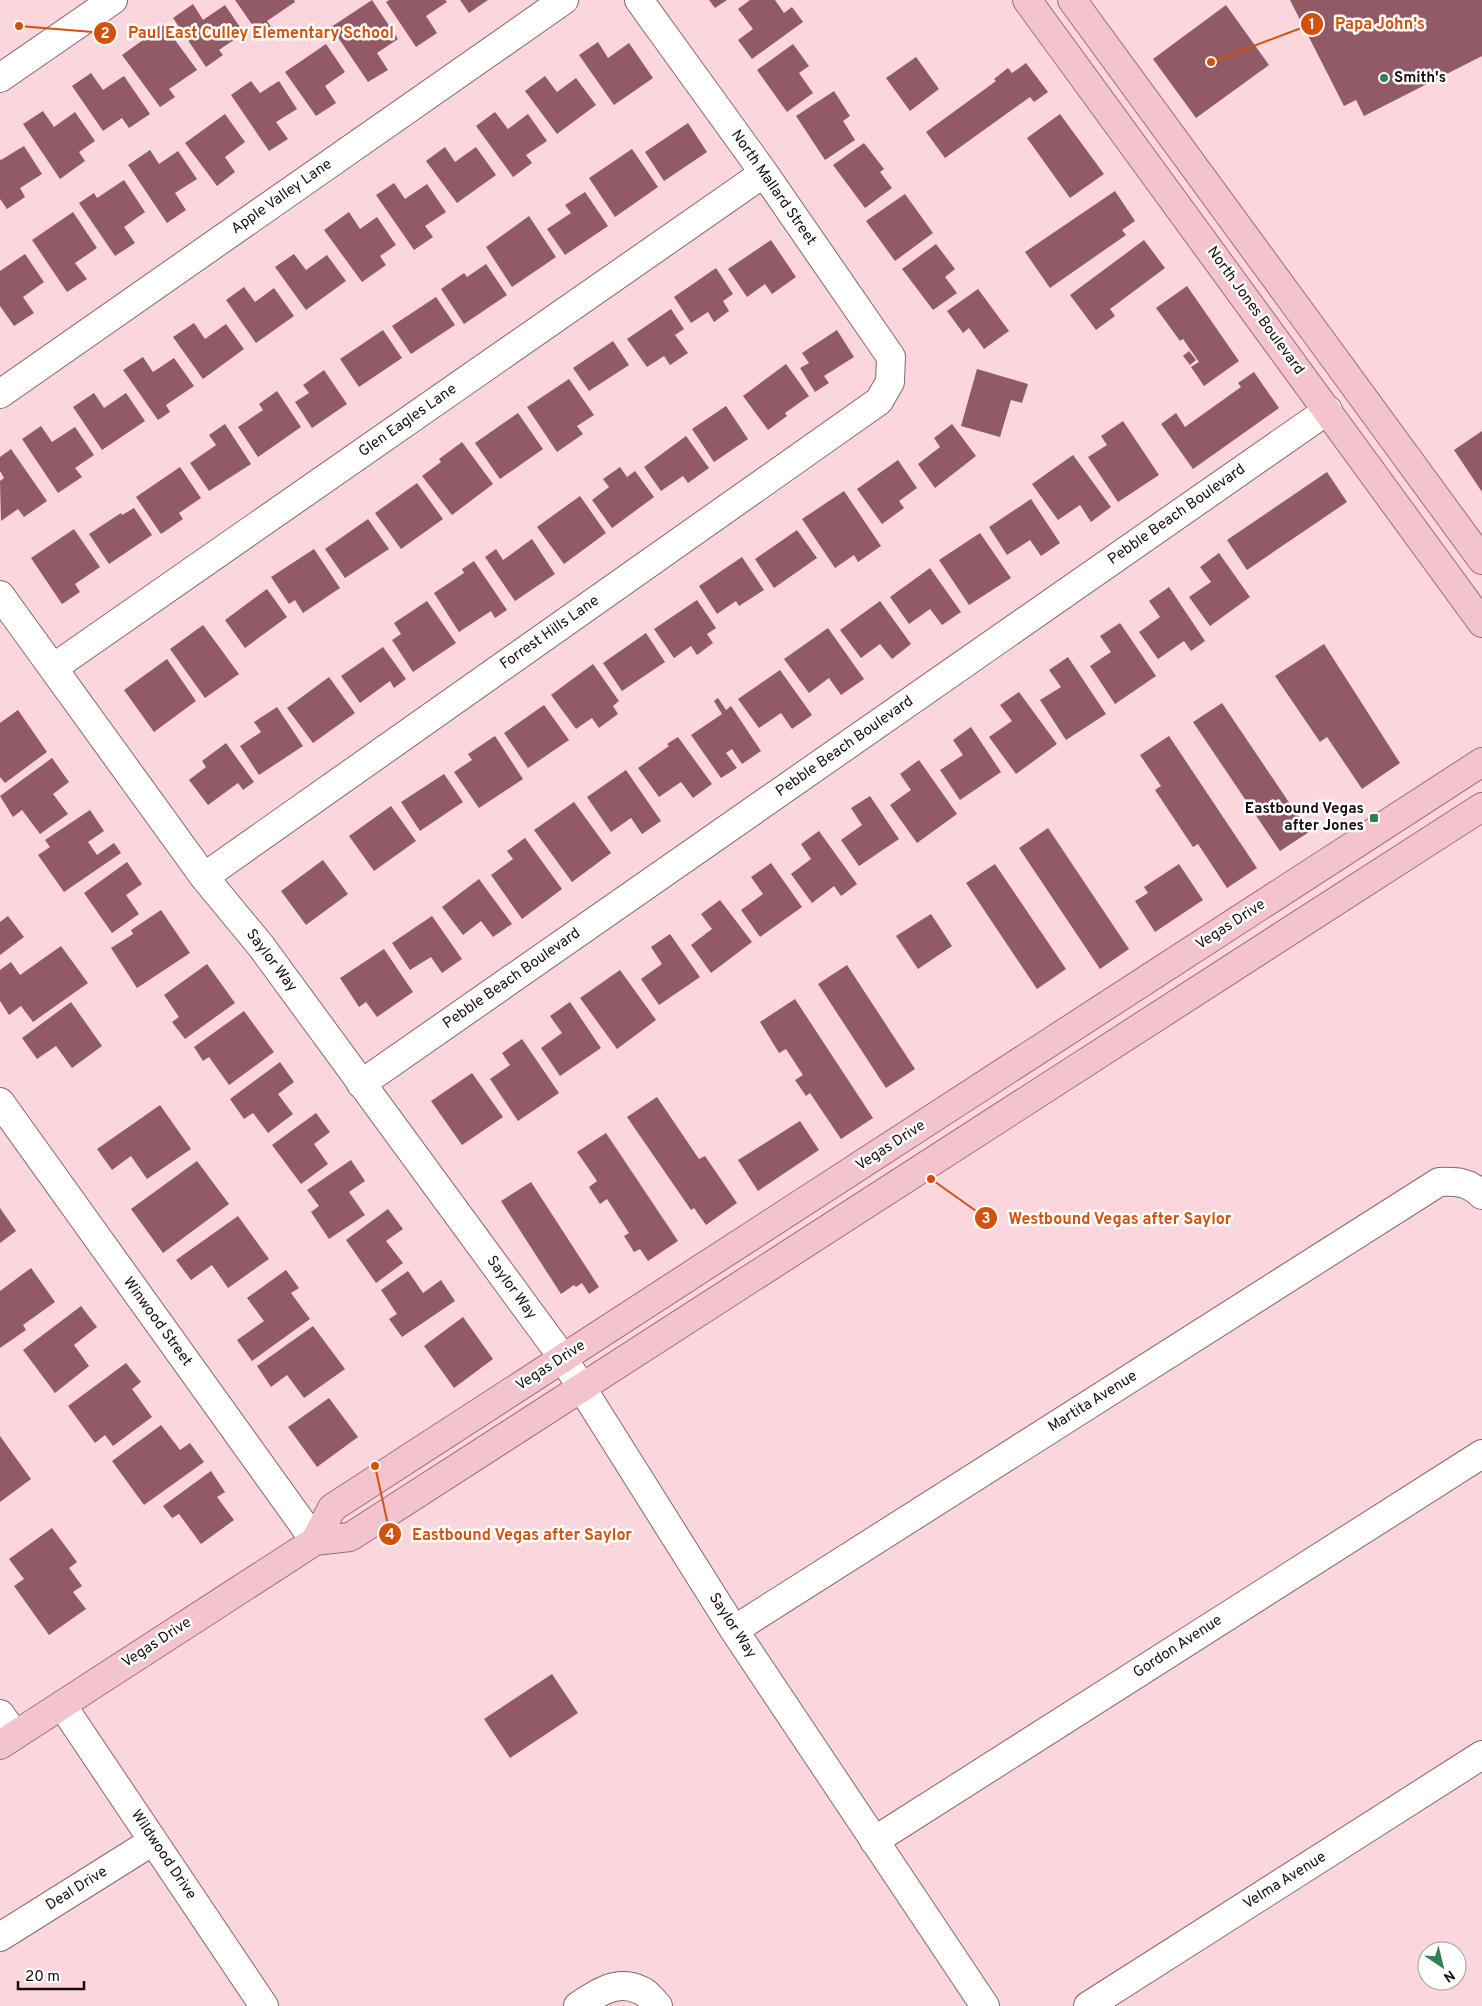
<svg xmlns="http://www.w3.org/2000/svg" width="1482" height="2006" font-family="Overpass,sans-serif">
  <style>
    .building { fill: #915a66 }
    .lines { fill: none; stroke-linecap: round; stroke-linejoin: round }
    .minor-casing { stroke: #85666c; stroke-width: 30 }
    .major-casing { stroke: #a16a76; stroke-width: 30 }
    .minor { stroke: #fff; stroke-width: 28 }
    .major { stroke: #f3c4ce; stroke-width: 28 }
    .poi-dot { fill: #308253; stroke: #fff; stroke-width: 2 }
    .labels { text-anchor: middle; dominant-baseline: central; stroke-width: 5; stroke-linejoin: round; paint-order: stroke }
    .poi-label { font-size: 15px; font-weight: bold; fill: #180c0f; stroke: #fff; text-anchor: start }
    .street-label { font-size: 15px; fill: #180c0f; stroke: #fff }
    .leader { fill: none; stroke: #d3510c; stroke-width: 2 }
    .callout-dot { fill: #d3510c; stroke: #fff; stroke-width: 2 }
    .mark-label { font-size: 15px; text-anchor: middle; font-weight: bold; fill: #fff }
    .callout-label { font-size: 16px; text-anchor: middle; font-weight: bold; fill: #d3510c; stroke: #fff; stroke-width: 5; stroke-linejoin: round; paint-order: stroke }
  </style>
  <rect width="100%" height="100%" fill="#fbd7dd"/>
  <path class="building" d="M 235,0 L 294,0 L 295,2 L 267,21 L 272,28 L 260,36 Z
    M 372,0 L 398,39 L 377,53 L 388,70 L 368,82 L 331,27 Z
    M 389,0 L 445,0 L 447,2 L 426,16 L 437,33 L 416,47 L 386,2 Z
    M 460,0 L 488,0 L 469,13 Z
    M 709,0 L 727,0 L 715,8 Z
    M 750,0 L 775,0 L 784,13 L 792,7 L 803,22 L 752,59 L 738,40 L 753,29 L 738,9 Z
    M 1290,0 L 1482,0 L 1482,56 L 1364,116 L 1356,100 L 1344,106 Z
    M 193,4 L 203,20 L 225,5 L 244,33 L 219,50 L 223,55 L 206,67 L 173,18 Z
    M 1226,5 L 1269,65 L 1196,118 L 1153,59 Z
    M 164,25 L 197,70 L 169,89 L 175,97 L 160,107 L 122,55 Z
    M 598,42 L 608,58 L 629,43 L 653,78 L 614,105 L 579,55 Z
    M 326,44 L 345,72 L 325,86 L 336,103 L 316,116 L 285,72 Z
    M 793,44 L 809,66 L 799,73 L 813,93 L 787,112 L 757,70 Z
    M 916,57 L 939,89 L 910,111 L 886,78 Z
    M 1026,63 L 1048,92 L 1034,102 L 1030,97 L 945,158 L 926,132 L 996,81 L 994,79 L 1008,68 L 1012,73 Z
    M 91,73 L 103,90 L 124,76 L 150,114 L 129,128 L 122,118 L 103,131 L 72,86 Z
    M 545,76 L 557,92 L 576,78 L 596,105 L 557,134 L 525,91 Z
    M 251,81 L 260,93 L 279,81 L 297,109 L 276,122 L 288,139 L 269,151 L 231,95 Z
    M 834,91 L 850,116 L 843,121 L 855,140 L 825,160 L 796,116 Z
    M 43,111 L 54,127 L 75,112 L 95,141 L 79,152 L 85,161 L 60,179 L 23,124 Z
    M 495,112 L 508,129 L 528,114 L 547,141 L 526,155 L 532,163 L 513,177 L 476,126 Z
    M 225,114 L 245,142 L 225,157 L 235,172 L 217,186 L 185,143 Z
    M 1060,114 L 1104,174 L 1070,198 L 1027,138 Z
    M 688,123 L 707,152 L 664,181 L 645,152 Z
    M 864,143 L 884,169 L 880,172 L 892,188 L 865,208 L 833,165 Z
    M 24,146 L 42,174 L 20,188 L 25,197 L 7,209 L 0,199 L 0,159 L 1,160 Z
    M 445,147 L 455,162 L 476,147 L 496,175 L 457,203 L 426,161 Z
    M 632,149 L 658,187 L 615,217 L 589,178 Z
    M 150,150 L 159,164 L 178,151 L 197,179 L 175,193 L 186,210 L 167,223 L 128,165 Z
    M 124,180 L 145,212 L 124,227 L 135,243 L 115,256 L 79,203 L 94,193 L 97,198 Z
    M 394,183 L 405,199 L 427,184 L 446,212 L 425,226 L 433,237 L 414,250 L 376,195 Z
    M 1115,191 L 1135,221 L 1122,230 L 1126,235 L 1050,288 L 1025,252 Z
    M 585,192 L 608,226 L 565,255 L 547,229 L 571,213 L 565,205 Z
    M 905,194 L 933,233 L 895,261 L 866,221 Z
    M 73,212 L 97,248 L 75,263 L 87,279 L 67,292 L 32,240 Z
    M 349,212 L 360,229 L 377,217 L 396,245 L 380,256 L 386,265 L 362,282 L 324,230 Z
    M 529,216 L 556,257 L 512,287 L 486,247 Z
    M 771,240 L 796,277 L 772,294 L 765,284 L 747,297 L 728,269 Z
    M 1144,240 L 1165,268 L 1110,309 L 1115,316 L 1096,330 L 1070,295 Z
    M 936,244 L 955,269 L 945,277 L 957,293 L 933,310 L 902,269 Z
    M 25,254 L 44,282 L 23,297 L 34,313 L 14,326 L 0,306 L 0,271 Z
    M 294,254 L 306,270 L 327,255 L 346,281 L 306,310 L 275,267 Z
    M 486,264 L 507,295 L 464,324 L 441,289 L 464,273 L 467,277 Z
    M 716,268 L 733,294 L 723,301 L 729,311 L 714,322 L 708,312 L 691,323 L 674,297 Z
    M 1187,286 L 1239,361 L 1204,386 L 1191,367 L 1199,362 L 1183,339 L 1180,341 L 1156,308 Z
    M 244,287 L 255,302 L 274,288 L 294,316 L 256,343 L 226,300 Z
    M 978,289 L 1009,331 L 984,349 L 969,328 L 963,333 L 947,311 Z
    M 436,297 L 455,325 L 411,354 L 392,326 Z
    M 671,309 L 684,329 L 675,335 L 688,353 L 670,365 L 664,356 L 647,367 L 627,339 Z
    M 194,323 L 205,339 L 226,324 L 244,349 L 203,379 L 173,337 Z
    M 383,330 L 402,358 L 359,387 L 340,359 Z
    M 837,330 L 854,357 L 824,376 L 829,383 L 815,392 L 800,368 L 809,363 L 802,353 Z
    M 613,341 L 629,365 L 589,391 L 573,368 Z
    M 1189,351 L 1196,360 L 1190,365 L 1183,356 Z
    M 143,357 L 153,372 L 174,358 L 194,386 L 166,405 L 170,412 L 158,420 L 123,370 Z
    M 786,364 L 809,396 L 785,413 L 787,416 L 768,430 L 743,396 Z
    M 977,369 L 1028,384 L 1022,403 L 1011,400 L 1000,437 L 961,426 Z
    M 324,370 L 347,404 L 312,428 L 295,402 L 309,393 L 303,385 Z
    M 1254,372 L 1279,408 L 1193,469 L 1161,424 L 1176,413 L 1185,427 L 1241,387 L 1238,383 Z
    M 569,379 L 594,415 L 577,426 L 583,434 L 557,452 L 527,407 Z
    M 277,391 L 301,427 L 258,457 L 238,427 L 263,410 L 259,404 Z
    M 94,393 L 104,408 L 126,393 L 145,421 L 102,450 L 73,407 Z
    M 726,406 L 748,439 L 714,462 L 692,429 Z
    M 518,413 L 543,449 L 500,479 L 475,443 Z
    M 1123,421 L 1159,475 L 1118,502 L 1088,457 L 1107,445 L 1101,436 Z
    M 225,424 L 251,464 L 209,491 L 190,463 L 216,445 L 209,435 Z
    M 952,424 L 976,456 L 935,488 L 918,464 L 940,447 L 934,438 Z
    M 41,426 L 52,442 L 75,427 L 94,455 L 75,468 L 82,477 L 58,493 L 22,439 Z
    M 1482,431 L 1482,492 L 1454,450 Z
    M 686,436 L 709,468 L 688,483 L 683,476 L 661,491 L 644,467 Z
    M 462,442 L 493,484 L 452,515 L 422,476 L 441,462 L 439,459 Z
    M 11,449 L 47,501 L 24,517 L 18,509 L 1,521 L 0,481 L 4,478 L 0,471 L 0,457 Z
    M 1073,455 L 1111,507 L 1091,522 L 1080,505 L 1058,520 L 1032,484 Z
    M 898,460 L 917,488 L 899,501 L 904,508 L 882,524 L 857,489 Z
    M 180,467 L 201,498 L 179,513 L 183,519 L 161,534 L 136,497 Z
    M 620,467 L 627,477 L 635,471 L 654,497 L 612,528 L 592,500 L 609,487 L 603,479 Z
    M 1327,472 L 1347,502 L 1247,570 L 1227,540 Z
    M 417,483 L 443,519 L 401,549 L 375,513 Z
    M 844,491 L 881,546 L 858,562 L 854,555 L 835,568 L 802,519 Z
    M 580,496 L 606,533 L 564,564 L 537,527 Z
    M 1031,499 L 1060,543 L 1041,556 L 1030,540 L 1007,555 L 989,527 Z
    M 134,508 L 152,535 L 109,564 L 89,534 L 121,513 L 122,515 Z
    M 368,519 L 389,549 L 345,578 L 325,549 Z
    M 74,529 L 100,567 L 75,584 L 80,592 L 62,604 L 31,558 Z
    M 797,530 L 817,558 L 774,588 L 755,559 Z
    M 980,533 L 1011,578 L 969,605 L 939,560 Z
    M 532,539 L 555,574 L 515,601 L 485,557 L 496,549 L 503,560 Z
    M 314,549 L 340,588 L 303,613 L 295,600 L 289,604 L 271,577 Z
    M 1219,553 L 1250,597 L 1210,626 L 1189,597 L 1211,582 L 1200,567 Z
    M 742,557 L 764,590 L 739,606 L 736,601 L 717,614 L 699,586 Z
    M 474,561 L 507,610 L 495,618 L 491,611 L 459,632 L 434,593 L 464,573 L 462,569 Z
    M 930,568 L 961,612 L 942,625 L 930,609 L 909,624 L 890,597 Z
    M 1169,587 L 1205,641 L 1191,651 L 1184,641 L 1158,659 L 1139,632 L 1160,617 L 1149,601 Z
    M 267,589 L 287,617 L 245,648 L 225,620 Z
    M 697,600 L 716,628 L 707,634 L 713,643 L 697,655 L 691,646 L 674,658 L 654,629 Z
    M 427,601 L 456,643 L 413,672 L 392,640 L 401,634 L 394,623 Z
    M 880,601 L 911,644 L 892,659 L 880,644 L 861,658 L 840,630 Z
    M 1120,623 L 1156,676 L 1115,704 L 1090,666 L 1111,652 L 1100,636 Z
    M 203,625 L 239,674 L 205,698 L 170,649 Z
    M 828,628 L 864,679 L 841,695 L 829,678 L 809,693 L 784,659 Z
    M 646,633 L 665,662 L 622,691 L 603,663 Z
    M 1324,644 L 1400,763 L 1362,789 L 1327,737 L 1320,742 L 1275,676 Z
    M 383,647 L 406,679 L 394,688 L 390,681 L 360,703 L 341,676 Z
    M 1068,657 L 1106,714 L 1066,740 L 1040,700 L 1061,687 L 1049,670 Z
    M 167,659 L 196,701 L 154,732 L 124,690 Z
    M 593,664 L 619,701 L 613,706 L 618,714 L 599,728 L 592,718 L 576,729 L 551,695 Z
    M 780,670 L 812,715 L 792,729 L 781,713 L 759,728 L 738,699 Z
    M 329,677 L 355,713 L 313,743 L 287,708 Z
    M 1019,692 L 1057,744 L 1016,774 L 989,737 L 1012,721 L 1000,705 Z
    M 718,698 L 726,710 L 731,706 L 761,751 L 742,764 L 732,749 L 726,753 L 737,768 L 721,778 L 691,735 L 722,714 L 714,701 Z
    M 1222,703 L 1309,832 L 1280,851 L 1193,722 Z
    M 544,705 L 569,740 L 528,768 L 504,733 Z
    M 277,707 L 303,746 L 259,775 L 240,746 L 261,732 L 254,722 Z
    M 18,710 L 47,752 L 5,783 L 0,777 L 0,723 Z
    M 971,727 L 1001,772 L 960,800 L 940,770 L 963,755 L 953,740 Z
    M 495,736 L 523,779 L 479,808 L 454,772 L 472,760 L 468,754 Z
    M 1169,736 L 1257,868 L 1227,888 L 1198,844 L 1193,847 L 1155,790 L 1161,786 L 1140,755 Z
    M 678,737 L 712,784 L 693,798 L 681,782 L 659,797 L 638,768 L 669,746 L 667,744 Z
    M 226,743 L 254,782 L 243,790 L 238,783 L 208,805 L 189,780 L 206,767 L 202,761 Z
    M 52,758 L 69,782 L 53,794 L 68,814 L 40,834 L 22,810 L 13,817 L 0,796 Z
    M 919,760 L 957,814 L 917,843 L 890,805 L 911,790 L 900,774 Z
    M 626,770 L 661,821 L 642,834 L 631,818 L 611,832 L 587,797 Z
    M 444,774 L 463,802 L 420,831 L 401,802 Z
    M 870,796 L 899,839 L 859,866 L 841,840 L 862,825 L 851,808 Z
    M 574,802 L 611,853 L 572,882 L 534,830 Z
    M 391,806 L 416,841 L 374,871 L 349,836 Z
    M 90,810 L 104,831 L 88,842 L 97,855 L 114,843 L 121,853 L 64,892 L 38,855 L 50,847 L 45,840 Z
    M 1048,828 L 1129,949 L 1100,969 L 1019,848 Z
    M 819,831 L 857,884 L 841,896 L 834,886 L 812,903 L 791,874 L 811,859 L 801,844 Z
    M 525,838 L 562,889 L 522,919 L 491,875 L 513,859 L 507,851 Z
    M 323,860 L 348,894 L 306,925 L 281,891 Z
    M 127,862 L 142,884 L 126,895 L 139,914 L 112,933 L 84,893 Z
    M 771,863 L 802,907 L 760,937 L 741,910 L 763,894 L 751,877 Z
    M 995,864 L 1066,969 L 1037,989 L 966,883 Z
    M 1179,864 L 1203,900 L 1155,932 L 1135,901 L 1148,893 L 1144,887 Z
    M 479,879 L 512,924 L 493,937 L 481,921 L 463,935 L 442,907 Z
    M 720,900 L 752,942 L 711,973 L 691,945 L 712,929 L 701,914 Z
    M 161,910 L 190,953 L 137,988 L 111,948 L 133,934 L 131,930 Z
    M 931,914 L 952,946 L 918,969 L 896,936 Z
    M 8,916 L 24,937 L 0,955 L 0,922 Z
    M 432,916 L 462,959 L 442,973 L 431,957 L 410,970 L 392,943 Z
    M 670,934 L 700,977 L 659,1005 L 641,979 L 662,964 L 651,947 Z
    M 61,946 L 88,983 L 33,1022 L 21,1006 L 9,1015 L 0,1001 L 0,970 L 11,962 L 20,975 Z
    M 384,949 L 413,992 L 377,1017 L 366,1002 L 359,1007 L 340,978 Z
    M 207,964 L 235,1003 L 185,1039 L 172,1022 L 179,1017 L 164,995 Z
    M 847,965 L 915,1069 L 886,1088 L 818,984 Z
    M 620,970 L 656,1020 L 617,1049 L 580,998 Z
    M 795,999 L 873,1118 L 841,1139 L 810,1093 L 806,1096 L 795,1080 L 803,1075 L 786,1049 L 779,1053 L 760,1022 Z
    M 71,1002 L 102,1046 L 72,1068 L 56,1046 L 37,1059 L 22,1038 Z
    M 570,1002 L 601,1048 L 560,1076 L 541,1048 L 562,1033 L 550,1016 Z
    M 244,1011 L 274,1052 L 229,1085 L 209,1057 L 203,1061 L 194,1047 Z
    M 522,1039 L 559,1093 L 518,1121 L 490,1079 L 510,1065 L 502,1053 Z
    M 280,1062 L 294,1082 L 278,1094 L 293,1114 L 268,1133 L 253,1113 L 244,1119 L 230,1099 Z
    M 472,1073 L 503,1117 L 462,1145 L 431,1101 Z
    M 657,1097 L 699,1159 L 705,1156 L 737,1203 L 706,1225 L 694,1208 L 691,1210 L 627,1117 Z
    M 160,1105 L 191,1149 L 147,1179 L 131,1156 L 112,1170 L 97,1149 Z
    M 316,1113 L 330,1132 L 314,1144 L 328,1164 L 301,1184 L 272,1145 Z
    M 800,1121 L 819,1150 L 758,1191 L 738,1160 Z
    M 606,1133 L 678,1241 L 648,1261 L 640,1249 L 634,1252 L 624,1236 L 629,1233 L 607,1199 L 600,1204 L 589,1187 L 597,1181 L 577,1152 Z
    M 351,1160 L 365,1181 L 349,1192 L 365,1215 L 329,1239 L 311,1212 L 319,1206 L 307,1190 Z
    M 197,1161 L 229,1204 L 163,1253 L 131,1209 Z
    M 531,1182 L 599,1287 L 589,1294 L 582,1283 L 576,1287 L 574,1285 L 561,1294 L 501,1201 Z
    M 0,1208 L 16,1231 L 0,1243 Z
    M 388,1209 L 403,1229 L 386,1241 L 403,1263 L 376,1283 L 346,1240 Z
    M 238,1216 L 269,1259 L 228,1288 L 212,1265 L 191,1280 L 176,1260 Z
    M 31,1268 L 55,1302 L 23,1325 L 26,1330 L 0,1348 L 0,1291 Z
    M 286,1270 L 299,1288 L 291,1293 L 310,1319 L 252,1361 L 237,1340 L 264,1321 L 247,1298 Z
    M 408,1271 L 423,1293 L 441,1280 L 455,1301 L 402,1337 L 389,1319 L 397,1314 L 381,1290 Z
    M 81,1306 L 97,1327 L 74,1345 L 89,1366 L 55,1393 L 23,1350 Z
    M 463,1317 L 493,1359 L 454,1388 L 424,1346 Z
    M 313,1326 L 345,1369 L 304,1398 L 287,1375 L 271,1387 L 257,1366 Z
    M 126,1363 L 141,1382 L 132,1389 L 152,1417 L 113,1446 L 105,1435 L 95,1443 L 68,1406 Z
    M 329,1398 L 358,1437 L 317,1467 L 288,1427 Z
    M 161,1425 L 180,1450 L 190,1443 L 204,1462 L 144,1505 L 112,1461 Z
    M 0,1436 L 31,1479 L 0,1502 Z
    M 211,1471 L 225,1492 L 217,1497 L 234,1520 L 201,1544 L 179,1514 L 172,1518 L 163,1506 Z
    M 52,1528 L 77,1562 L 69,1568 L 82,1586 L 73,1592 L 86,1609 L 49,1635 L 14,1586 L 24,1579 L 9,1559 Z
    M 552,1674 L 578,1713 L 510,1758 L 484,1719 Z"/>
  <g class="lines">
    <defs>
      <path id="minor" d="M 0,78 L 113,0
        M 0,394 L 564,0
        M 0,595 L 204,877 L 261,946 L 563,1358 L 734,1630 L 985,2006
        M 53,668 L 764,173
        M 204,877 L 879,401 L 890,382 L 891,357 L 764,173 L 639,0
        M 361,1084 L 1328,410
        M 0,1102 L 315,1541
        M 734,1630 L 1439,1182 C 1457,1181 1469,1182 1482,1195
        M 62,1705 L 264,2006
        M 0,1714 L 15,1735
        M 874,1841 L 1482,1454
        M 0,1937 L 153,1841
        M 578,2006 C 597,1993 617,1979 640,1990 C 647,1992 653,2001 658,2006
        M 1088,2006 L 1482,1755"/>
      <path id="major" d="M 1027,0 L 1482,623
        M 1072,0 L 1482,560
        M 315,1541 L 332,1508 L 1482,762
        M 0,1745 L 315,1541 L 350,1537 L 1482,807"/>
    </defs>
    <use href="#minor" class="minor-casing"/>
    <use href="#major" class="major-casing"/>
    <use href="#minor" class="minor"/>
    <use href="#major" class="major"/>
  </g>
  <g class="poi-dot">
    <circle cx="1384" cy="78" r="5"/>
    <rect x="1369" y="813" width="10" height="10" rx="2.5"/>
  </g>
  <g class="labels">
    <g class="poi-label">
      <text x="1394" y="78">Smith's</text>
      <text x="1364" y="809" text-anchor="end">Eastbound Vegas<tspan x="1364" dy="17">after Jones</tspan></text>
    </g>
    <g class="street-label">
      <text transform="translate(773 188) rotate(55)">North Mallard Street</text>
      <text transform="translate(282 197) rotate(-35)">Apple Valley Lane</text>
      <text transform="translate(1255 311) rotate(54)">North Jones Boulevard</text>
      <text transform="translate(408 421) rotate(-35)">Glen Eagles Lane</text>
      <text transform="translate(1177 515) rotate(-35)">Pebble Beach Boulevard</text>
      <text transform="translate(550 633) rotate(-35)">Forrest Hills Lane</text>
      <text transform="translate(845 747) rotate(-35)">Pebble Beach Boulevard</text>
      <text transform="translate(1231 925) rotate(-33)">Vegas Drive</text>
      <text transform="translate(271 961) rotate(53)">Saylor Way</text>
      <text transform="translate(512 979) rotate(-35)">Pebble Beach Boulevard</text>
      <text transform="translate(891 1146) rotate(-33)">Vegas Drive</text>
      <text transform="translate(511 1288) rotate(54)">Saylor Way</text>
      <text transform="translate(157 1322) rotate(54)">Winwood Street</text>
      <text transform="translate(551 1366) rotate(-33)">Vegas Drive</text>
      <text transform="translate(1093 1402) rotate(-32)">Martita Avenue</text>
      <text transform="translate(732 1626) rotate(57)">Saylor Way</text>
      <text transform="translate(157 1643) rotate(-33)">Vegas Drive</text>
      <text transform="translate(1178 1647) rotate(-33)">Gordon Avenue</text>
      <text transform="translate(163 1855) rotate(56)">Wildwood Drive</text>
      <text transform="translate(1285 1881) rotate(-32)">Velma Avenue</text>
      <text transform="translate(77 1889) rotate(-32)">Deal Drive</text>
    </g>
  </g>
  <path class="leader" d="M1211 62L1312 24M19 26L105 33M931 1179L986 1218M375 1466L390 1534"/>
  <g class="callout-dot">
    <circle cx="1211" cy="62" r="5"/>
    <circle cx="19" cy="26" r="5"/>
    <circle cx="931" cy="1179" r="5"/>
    <circle cx="375" cy="1466" r="5"/>
    <circle cx="1312" cy="24" r="12"/>
    <circle cx="105" cy="33" r="12"/>
    <circle cx="986" cy="1218" r="12"/>
    <circle cx="390" cy="1534" r="12"/>
  </g>
  <g class="mark-label">
    <text x="1312" y="29">1</text>
    <text x="105" y="38">2</text>
    <text x="986" y="1223">3</text>
    <text x="390" y="1539">4</text>
  </g>
  <g class="callout-label">
    <text x="1380" y="29">Papa John's</text>
    <text x="261" y="38">Paul East Culley Elementary School</text>
    <text x="1120" y="1224">Westbound Vegas after Saylor</text>
    <text x="522" y="1540">Eastbound Vegas after Saylor</text>
  </g>
  <g transform="translate(1442 1966) rotate(145)"><circle r="24" fill="#ffffff" stroke="#a39e9f"/>
  <path d="M0-4L9 19L0 12L-9 19Z" fill="#308253"/>
  <text y="-8" font-size="14" font-weight="bold" text-anchor="middle" fill="#180c0f">N</text>
  </g>
  <path d="M18 1981v8h66v-8" fill="none" stroke="#180c0f" stroke-width="2.5"/>
  <text x="25" y="1981" font-size="15" fill="#180c0f" stroke="#ffffff" stroke-width="4" paint-order="stroke">20 m</text>
</svg>
